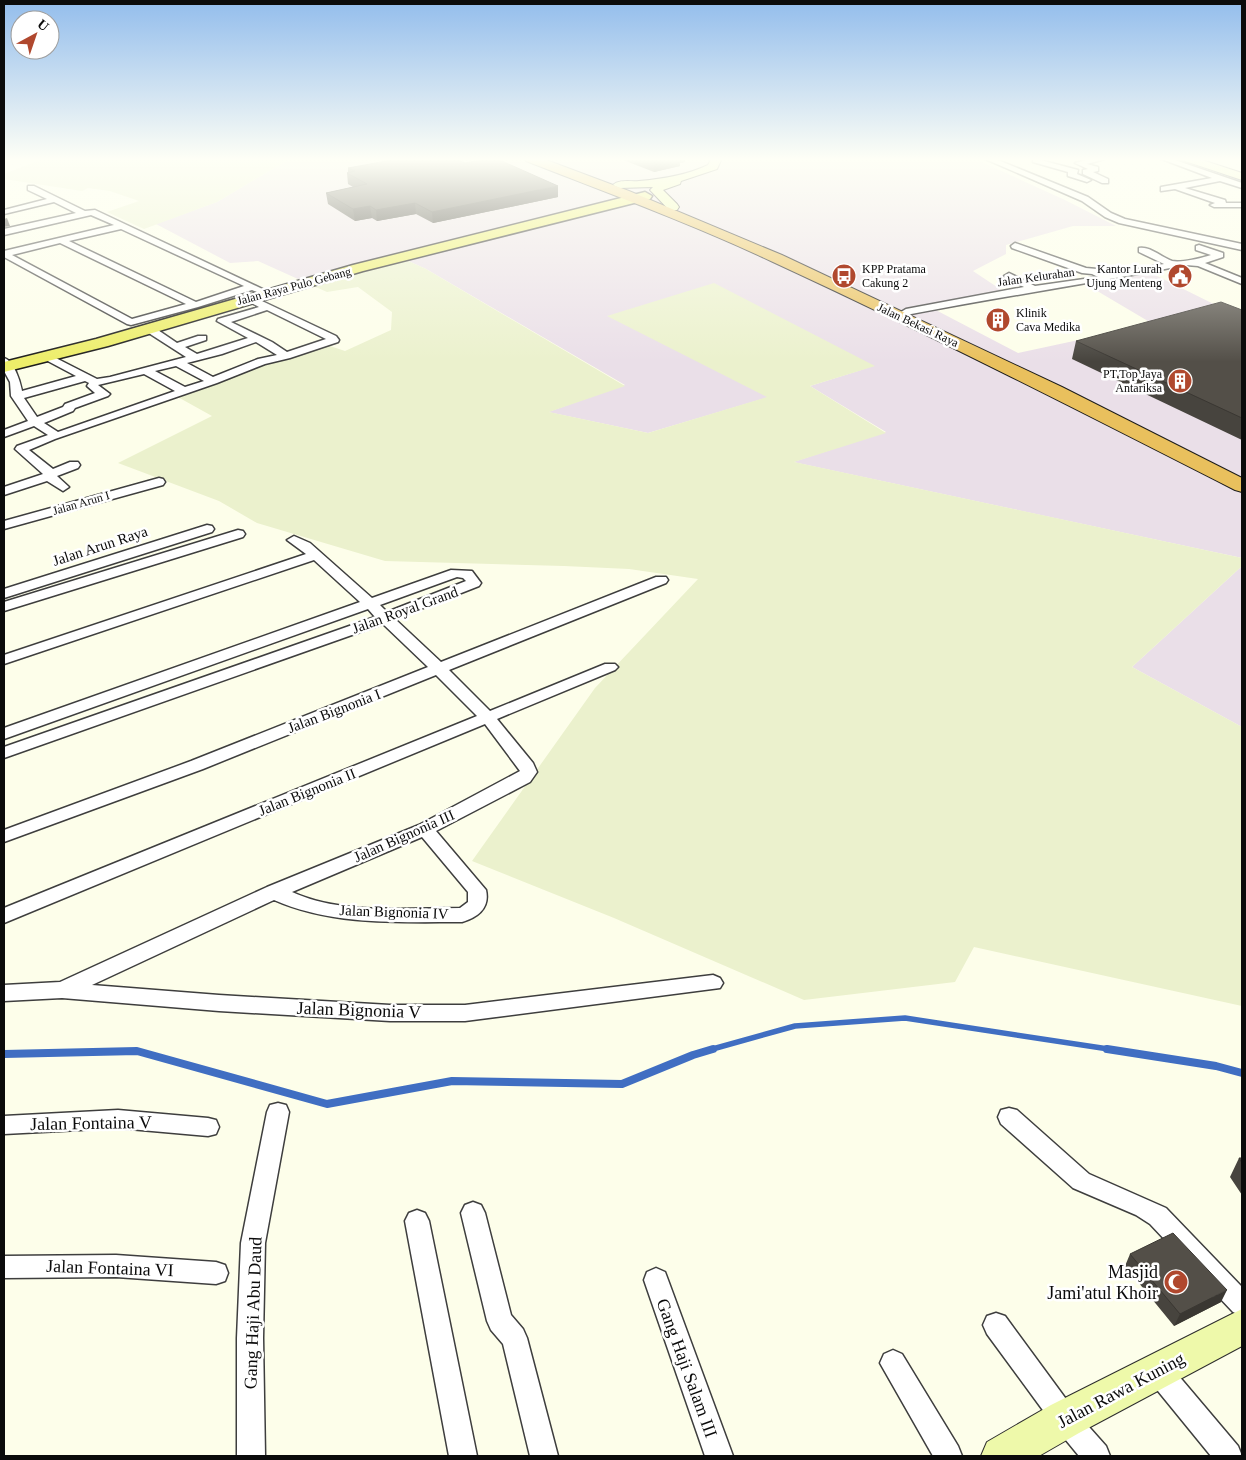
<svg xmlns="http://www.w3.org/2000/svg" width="1246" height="1460" font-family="'Times New Roman',serif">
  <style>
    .industrial { fill: #eadfe8 }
    .farmland { fill: #ebf1cd }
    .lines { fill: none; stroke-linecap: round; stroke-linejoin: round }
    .stream-far2 { stroke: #406ec2; stroke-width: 2.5 }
    .stream-far1 { stroke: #406ec2; stroke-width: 5.5 }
    .stream { stroke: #406ec2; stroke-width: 8 }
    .street-casing { stroke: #3e3e3e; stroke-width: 3 }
    .secondary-casing { stroke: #2d2d2d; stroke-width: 2 }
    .primary-casing { stroke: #1c1c1c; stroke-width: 3 }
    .highway-casing { stroke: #1c1c1c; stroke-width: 2 }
    .street { fill: #fff; fill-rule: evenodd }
    .secondary { fill: #eef9aa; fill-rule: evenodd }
    .primary { fill: #edee6a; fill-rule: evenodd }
    .highway { fill: #e9c05d; fill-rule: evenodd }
    .wall { fill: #47443e }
    .shaded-wall { fill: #3a3732 }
    .building { fill: #534f48; stroke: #3a3732 }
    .labels { text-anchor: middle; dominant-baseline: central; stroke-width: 5; stroke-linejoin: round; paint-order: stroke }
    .far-poi-label { font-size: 12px; fill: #0b0b0b; stroke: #fff; text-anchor: start }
    .far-street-label { font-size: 12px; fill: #0b0b0b; stroke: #fff }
    .street-label { font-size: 15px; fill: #0b0b0b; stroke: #fff }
    .near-street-label { font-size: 18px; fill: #0b0b0b; stroke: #fff }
    .near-poi-label { font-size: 18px; fill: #0b0b0b; stroke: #fff; text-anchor: end }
  </style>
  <rect width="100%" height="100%" fill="#fdfeea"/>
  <path class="industrial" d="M 291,158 L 973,158 L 1065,200 L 1116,226 L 1073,226 L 1006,245 L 1006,254 L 973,271 L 1003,291 L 930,307 L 1018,353 L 1153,324 L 1082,282 L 1147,271 L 1242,318 L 1242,558 L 793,462 L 886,432 L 810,386 L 874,366 L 648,433 L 548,412 L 625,385 L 426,269 L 406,260 L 309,284 L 258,261 L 230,263 L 156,224 L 217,202 Z
    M 1242,566 L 1242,727 L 1132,667 Z"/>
  <path class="farmland" d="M 24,158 L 291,158 L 217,202 L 144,229 L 107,212 L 139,201 L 110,191 L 88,188 L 82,191 L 4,179 L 4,174 L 40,160 Z
    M 406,260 L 426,269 L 625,386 L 549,412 L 648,433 L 767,397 L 607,316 L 714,283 L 875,366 L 810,386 L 886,433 L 794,462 L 1242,558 L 1242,566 L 1132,667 L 1242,727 L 1242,1006 L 974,947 L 955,982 L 804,1000 L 614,918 L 472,861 L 595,688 L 698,579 L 629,569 L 564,566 L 385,561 L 257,523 L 219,501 L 118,463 L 212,416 L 176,396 L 318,342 L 345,351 L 391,330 L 392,312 L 358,287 L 327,292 L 309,284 Z"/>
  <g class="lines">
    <path class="stream-far2" d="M 1179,158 L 1188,161
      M 1222,173 L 1242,180"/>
    <path class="stream-far1" d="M 709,1050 L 795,1026 L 905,1018 L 1115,1050"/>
    <path class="stream" d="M 1107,1049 L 1216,1066 L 1242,1073
      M 4,1054 L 137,1051 L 327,1104 L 452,1081 L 622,1084 L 693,1055 L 713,1049"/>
    <defs>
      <path id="street" d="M 983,158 L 993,158 L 1088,197 L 1111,213 L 1125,219 L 1242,244 L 1242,250 L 1119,223 L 1105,217 L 1082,201 Z
        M 1033,158 L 1078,170 L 1077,174 L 1091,180 L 1087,182 L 1068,176 L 1068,172 L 1033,162 Z
        M 1094,158 L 1108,158 L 1087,164 L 1098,167 L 1098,171 L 1093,172 L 1108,179 L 1108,183 L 1102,183 L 1083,174 L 1083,170 L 1088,169 L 1075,163 Z
        M 1159,158 L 1169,158 L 1242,183 L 1242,188 L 1220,181 L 1185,188 L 1225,200 L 1226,203 L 1242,203 L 1242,207 L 1214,207 L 1210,205 L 1215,203 L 1175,189 L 1161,191 L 1161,187 L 1212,178 Z
        M 28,186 L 34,186 L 85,211 L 95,210 L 271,293 L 266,296 L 252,290 L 198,307 L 131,325 L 127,324 L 4,257 L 4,251 L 114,225 L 91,215 L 4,235 L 4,229 L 76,213 L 54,202 L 4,214 L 4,210 L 47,199 L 28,190 ZM 121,229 L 244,286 L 196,302 L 69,241 ZM 60,243 L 186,304 L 132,319 L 12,255 Z
        M 1015,243 L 1086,268 L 1097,269 L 1108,275 L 1164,264 L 1139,252 L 1139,248 C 1150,246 1161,257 1172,261 C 1181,263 1202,258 1211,255 L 1196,250 L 1196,246 L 1199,245 L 1223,253 L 1223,257 L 1205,263 L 1242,278 L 1242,284 L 1198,266 L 1186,265 C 1093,283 999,297 906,315 L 901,312 L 906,309 L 1024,287 L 1006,278 L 1004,276 L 1009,273 L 1035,286 L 1098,277 L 1092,274 L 1082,273 L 1012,248 L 1011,246 Z
        M 249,295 L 336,336 L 339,340 L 338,342 L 290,358 L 265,364 L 217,383 L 55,439 L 29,450 L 53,469 L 70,462 L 78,462 L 80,465 L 78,468 L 57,476 L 69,487 L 63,491 L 47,481 L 4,495 L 4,487 L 43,474 L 15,449 L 17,446 L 48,435 L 34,426 L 4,437 L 4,430 L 28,421 L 11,396 L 10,382 L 4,371 L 4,358 C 14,361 20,381 22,391 L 76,376 L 44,359 L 43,357 L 44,355 L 48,354 L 97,379 L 110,377 L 186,357 L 144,330 L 144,326 L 152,326 L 177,343 L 198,336 L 206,336 L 206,340 L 185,347 L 197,354 L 248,338 L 217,321 L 218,319 L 259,307 L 246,300 L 244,298 ZM 267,310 L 326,339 L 287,352 L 272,342 L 231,322 ZM 256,342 L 277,355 L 258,359 L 213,377 L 187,363 L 222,354 ZM 176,366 L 204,381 L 185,387 L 155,371 ZM 144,374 L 175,391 L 58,432 L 44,423 L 73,411 L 75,408 L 108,396 L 110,394 L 98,385 ZM 85,381 L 89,383 L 87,386 L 95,393 L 65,404 L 63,407 L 37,417 L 24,398 Z
        M 159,478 L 163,479 L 165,482 L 163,485 L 4,529 L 4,521 Z
        M 207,525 L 212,526 L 214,529 L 212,532 L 4,598 L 4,589 Z
        M 238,530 L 243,531 L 245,534 L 243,537 L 4,611 L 4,602 Z
        M 294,536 L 310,543 L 372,598 L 451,570 L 472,571 L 481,583 L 479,586 L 395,619 L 441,662 L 656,577 L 666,577 L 668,580 L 666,583 L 449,670 L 490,711 L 605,664 L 615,664 L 618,667 L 615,670 L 497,719 L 533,763 L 537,772 L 530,782 L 436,831 L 486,890 C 490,908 478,917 462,922 C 399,922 333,926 274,900 L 92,985 L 219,995 L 390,1005 L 465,1005 L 713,975 L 720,978 L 723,983 L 720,988 L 465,1021 L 390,1021 L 219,1011 L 62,998 L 4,1001 L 4,985 L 60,982 L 267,887 L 419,825 L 520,771 L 485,724 L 4,923 L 4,908 L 477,716 L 436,675 L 203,769 L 4,842 L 4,830 L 191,761 L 428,667 L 383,624 L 4,758 L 4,747 L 375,617 L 368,609 L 4,739 L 4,728 L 360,602 L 314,560 L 4,664 L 4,655 L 306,554 L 287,540 ZM 457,577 L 463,578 L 466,581 L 387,612 L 380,605 ZM 422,837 L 468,892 L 468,902 L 460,908 C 406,908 343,915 292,892 Z
        M 278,1103 L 286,1105 L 289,1112 L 265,1243 L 263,1338 L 265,1456 L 237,1456 L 237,1338 L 241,1243 L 267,1112 L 270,1105 Z
        M 1009,1108 L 1017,1110 L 1089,1174 L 1166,1208 L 1242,1287 L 1242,1316 L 1233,1312 L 1150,1224 L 1136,1215 L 1073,1188 L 1001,1124 L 998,1117 L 1001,1110 Z
        M 118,1110 L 208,1118 L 216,1120 L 219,1127 L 216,1134 L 208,1136 L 118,1128 L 4,1134 L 4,1116 Z
        M 473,1202 L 481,1205 L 485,1213 L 511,1315 L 523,1329 L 527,1338 L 558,1456 L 530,1456 L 503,1344 L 491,1330 L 487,1321 L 461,1213 L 465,1205 Z
        M 417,1210 L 425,1213 L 429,1221 L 477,1456 L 449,1456 L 405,1221 L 409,1213 Z
        M 116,1255 L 216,1262 L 225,1265 L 228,1273 L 225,1281 L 216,1284 L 116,1277 L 4,1278 L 4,1256 Z
        M 656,1268 L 665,1272 L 668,1280 L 733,1456 L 705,1456 L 644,1280 L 647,1272 Z
        M 996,1313 L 1005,1316 L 1074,1410 L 1106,1446 L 1110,1456 L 1079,1456 L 1056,1428 L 987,1334 L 983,1325 L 987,1316 Z
        M 893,1350 L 902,1354 L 958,1446 L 962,1456 L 933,1456 L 880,1363 L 884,1354 Z
        M 1158,1358 L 1167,1362 L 1238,1446 L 1242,1456 L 1211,1456 L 1149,1380 L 1145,1371 L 1149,1362 Z"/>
      <path id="secondary" d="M 712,158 L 722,158 L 717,169 L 681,181 L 680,184 L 663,190 L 677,204 L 679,207 L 677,210 L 669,210 L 650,190 L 653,187 L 619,188 L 613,185 C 619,179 631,182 639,181 C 663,179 687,175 708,165 Z
        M 1181,158 L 1196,158 L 1242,173 L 1242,180 L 1182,160 Z
        M 1242,1309 L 1242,1346 L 1079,1433 L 1039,1456 L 981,1456 L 987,1442 L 1051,1405 Z"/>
      <path id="primary" d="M 645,192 L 652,196 L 650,199 L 363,271 L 108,346 L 4,372 L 4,362 L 96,339 L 353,265 Z"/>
      <path id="highway" d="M 524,158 L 541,158 L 629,191 L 782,255 L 1062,387 L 1242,478 L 1242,492 L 1235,490 C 1082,412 929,334 773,262 C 692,224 608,193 526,161 Z"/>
    </defs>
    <use href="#street" class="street-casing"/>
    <use href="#secondary" class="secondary-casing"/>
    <use href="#primary" class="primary-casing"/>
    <use href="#highway" class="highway-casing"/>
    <use href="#street" class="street"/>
    <use href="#secondary" class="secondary"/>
    <use href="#primary" class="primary"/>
    <use href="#highway" class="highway"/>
  </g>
  <path class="wall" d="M 618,158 L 685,158 L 685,162 L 680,163 L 680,166 L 654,172 Z
    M 465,163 L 558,197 L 433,223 L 416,214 L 377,221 L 372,218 L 355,221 L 328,204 L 326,193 L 353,187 L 348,184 L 347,173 L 348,172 L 348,168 Z
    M 1242,310 L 1242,440 L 1072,359 L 1076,341 Z
    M 1239,1158 L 1242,1158 L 1242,1195 L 1230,1177 Z
    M 1130,1254 L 1221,1302 L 1174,1326 L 1125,1266 Z"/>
  <path class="shaded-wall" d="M 654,158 L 685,158 L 685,162 L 680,163 L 680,166 L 654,172 Z
    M 558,186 L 558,197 L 433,223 L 432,212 Z
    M 415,203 L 416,214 L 377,221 L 376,210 Z
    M 370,206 L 372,218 L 355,221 L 353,209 Z
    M 7,218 L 10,226 L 4,227 L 4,219 Z
    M 1227,1290 L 1221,1302 L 1174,1326 L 1180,1314 Z"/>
  <path class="building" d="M 403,158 L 453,158 L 465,163 L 495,158 L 558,186 L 432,212 L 415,203 L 376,210 L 370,206 L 353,209 L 326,193 L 367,184 L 347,173 L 355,171 L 348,168 Z
    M 1221,302 L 1242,310 L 1242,418 L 1076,341 Z
    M 1239,1158 L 1242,1158 L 1242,1163 Z
    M 1173,1233 L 1227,1290 L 1180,1314 L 1130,1254 Z"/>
  <linearGradient id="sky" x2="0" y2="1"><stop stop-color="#93bdec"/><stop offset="0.44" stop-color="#fefff6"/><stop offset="1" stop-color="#fefff6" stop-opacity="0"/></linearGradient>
  <rect width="1246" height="362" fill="url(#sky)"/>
  <defs>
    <symbol id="bus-disc" viewBox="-11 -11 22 22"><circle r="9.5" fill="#b0482e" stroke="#fff"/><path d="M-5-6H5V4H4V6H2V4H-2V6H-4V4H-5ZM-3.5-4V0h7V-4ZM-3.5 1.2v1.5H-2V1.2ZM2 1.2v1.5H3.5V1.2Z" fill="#fff"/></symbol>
    <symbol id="civic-disc" viewBox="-11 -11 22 22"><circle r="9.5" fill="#b0482e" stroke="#fff"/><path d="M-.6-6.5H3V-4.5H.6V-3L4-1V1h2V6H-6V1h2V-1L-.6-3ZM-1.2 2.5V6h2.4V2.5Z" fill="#fff"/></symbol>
    <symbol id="building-disc" viewBox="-11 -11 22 22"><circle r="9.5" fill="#b0482e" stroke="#fff"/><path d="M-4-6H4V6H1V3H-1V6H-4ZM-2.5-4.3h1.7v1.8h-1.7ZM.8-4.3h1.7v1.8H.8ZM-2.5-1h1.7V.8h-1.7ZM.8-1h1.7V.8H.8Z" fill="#fff"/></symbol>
    <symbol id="mosque-disc" viewBox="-11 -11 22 22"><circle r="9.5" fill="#b0482e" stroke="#fff"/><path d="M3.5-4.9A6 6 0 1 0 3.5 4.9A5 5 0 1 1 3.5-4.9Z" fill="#fff"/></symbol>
  </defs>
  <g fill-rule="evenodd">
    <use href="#bus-disc" x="830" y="262" width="28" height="28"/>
    <use href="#civic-disc" x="1166" y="262" width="28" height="28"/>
    <use href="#building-disc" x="984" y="306" width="28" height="28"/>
    <use href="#building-disc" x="1166" y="367" width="28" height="28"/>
    <use href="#mosque-disc" x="1162" y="1268" width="28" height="28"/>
  </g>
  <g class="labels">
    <g class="far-poi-label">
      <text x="862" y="269">KPP Pratama<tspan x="862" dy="14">Cakung 2</tspan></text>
      <text x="1162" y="269" text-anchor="end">Kantor Lurah<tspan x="1162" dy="14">Ujung Menteng</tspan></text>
      <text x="1016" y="313">Klinik<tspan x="1016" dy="14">Cava Medika</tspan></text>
      <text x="1162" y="374" text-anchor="end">PT.Top Jaya<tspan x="1162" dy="14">Antariksa</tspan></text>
    </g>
    <g class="far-street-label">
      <text transform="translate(1036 277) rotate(-8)">Jalan Kelurahan</text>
      <text transform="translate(294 286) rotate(-15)">Jalan Raya Pulo Gebang</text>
      <text transform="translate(918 325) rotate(25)">Jalan Bekasi Raya</text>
      <text transform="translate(81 503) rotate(-16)">Jalan Arun I</text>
    </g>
    <g class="street-label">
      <text transform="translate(100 546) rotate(-18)">Jalan Arun Raya</text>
      <text transform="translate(405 610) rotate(-20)">Jalan Royal Grand</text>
      <text transform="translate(334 711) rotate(-21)">Jalan Bignonia I</text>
      <text transform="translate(307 792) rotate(-22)">Jalan Bignonia II</text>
      <text transform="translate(404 836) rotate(-24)">Jalan Bignonia III</text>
      <text transform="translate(394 912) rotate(2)">Jalan Bignonia IV</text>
    </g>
    <g class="near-street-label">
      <text transform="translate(359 1010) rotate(2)">Jalan Bignonia V</text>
      <text transform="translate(91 1123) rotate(-1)">Jalan Fontaina V</text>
      <text transform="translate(110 1268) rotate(2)">Jalan Fontaina VI</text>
      <text transform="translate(253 1313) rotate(-88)">Gang Haji Abu Daud</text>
      <text transform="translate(687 1368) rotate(70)">Gang Haji Salam III</text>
      <text transform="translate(1121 1390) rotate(-28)">Jalan Rawa Kuning</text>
    </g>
    <g class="near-poi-label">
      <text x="1158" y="1272">Masjid<tspan x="1158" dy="21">Jami'atul Khoir</tspan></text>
    </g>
  </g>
  <rect width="1246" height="1460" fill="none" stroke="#0b0b0b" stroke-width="10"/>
  <g transform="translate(35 35) rotate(40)"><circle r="24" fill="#ffffff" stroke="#9d9d9d"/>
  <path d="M0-4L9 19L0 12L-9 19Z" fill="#b0482e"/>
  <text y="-8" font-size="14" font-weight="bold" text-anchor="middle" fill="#0b0b0b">U</text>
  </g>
</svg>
